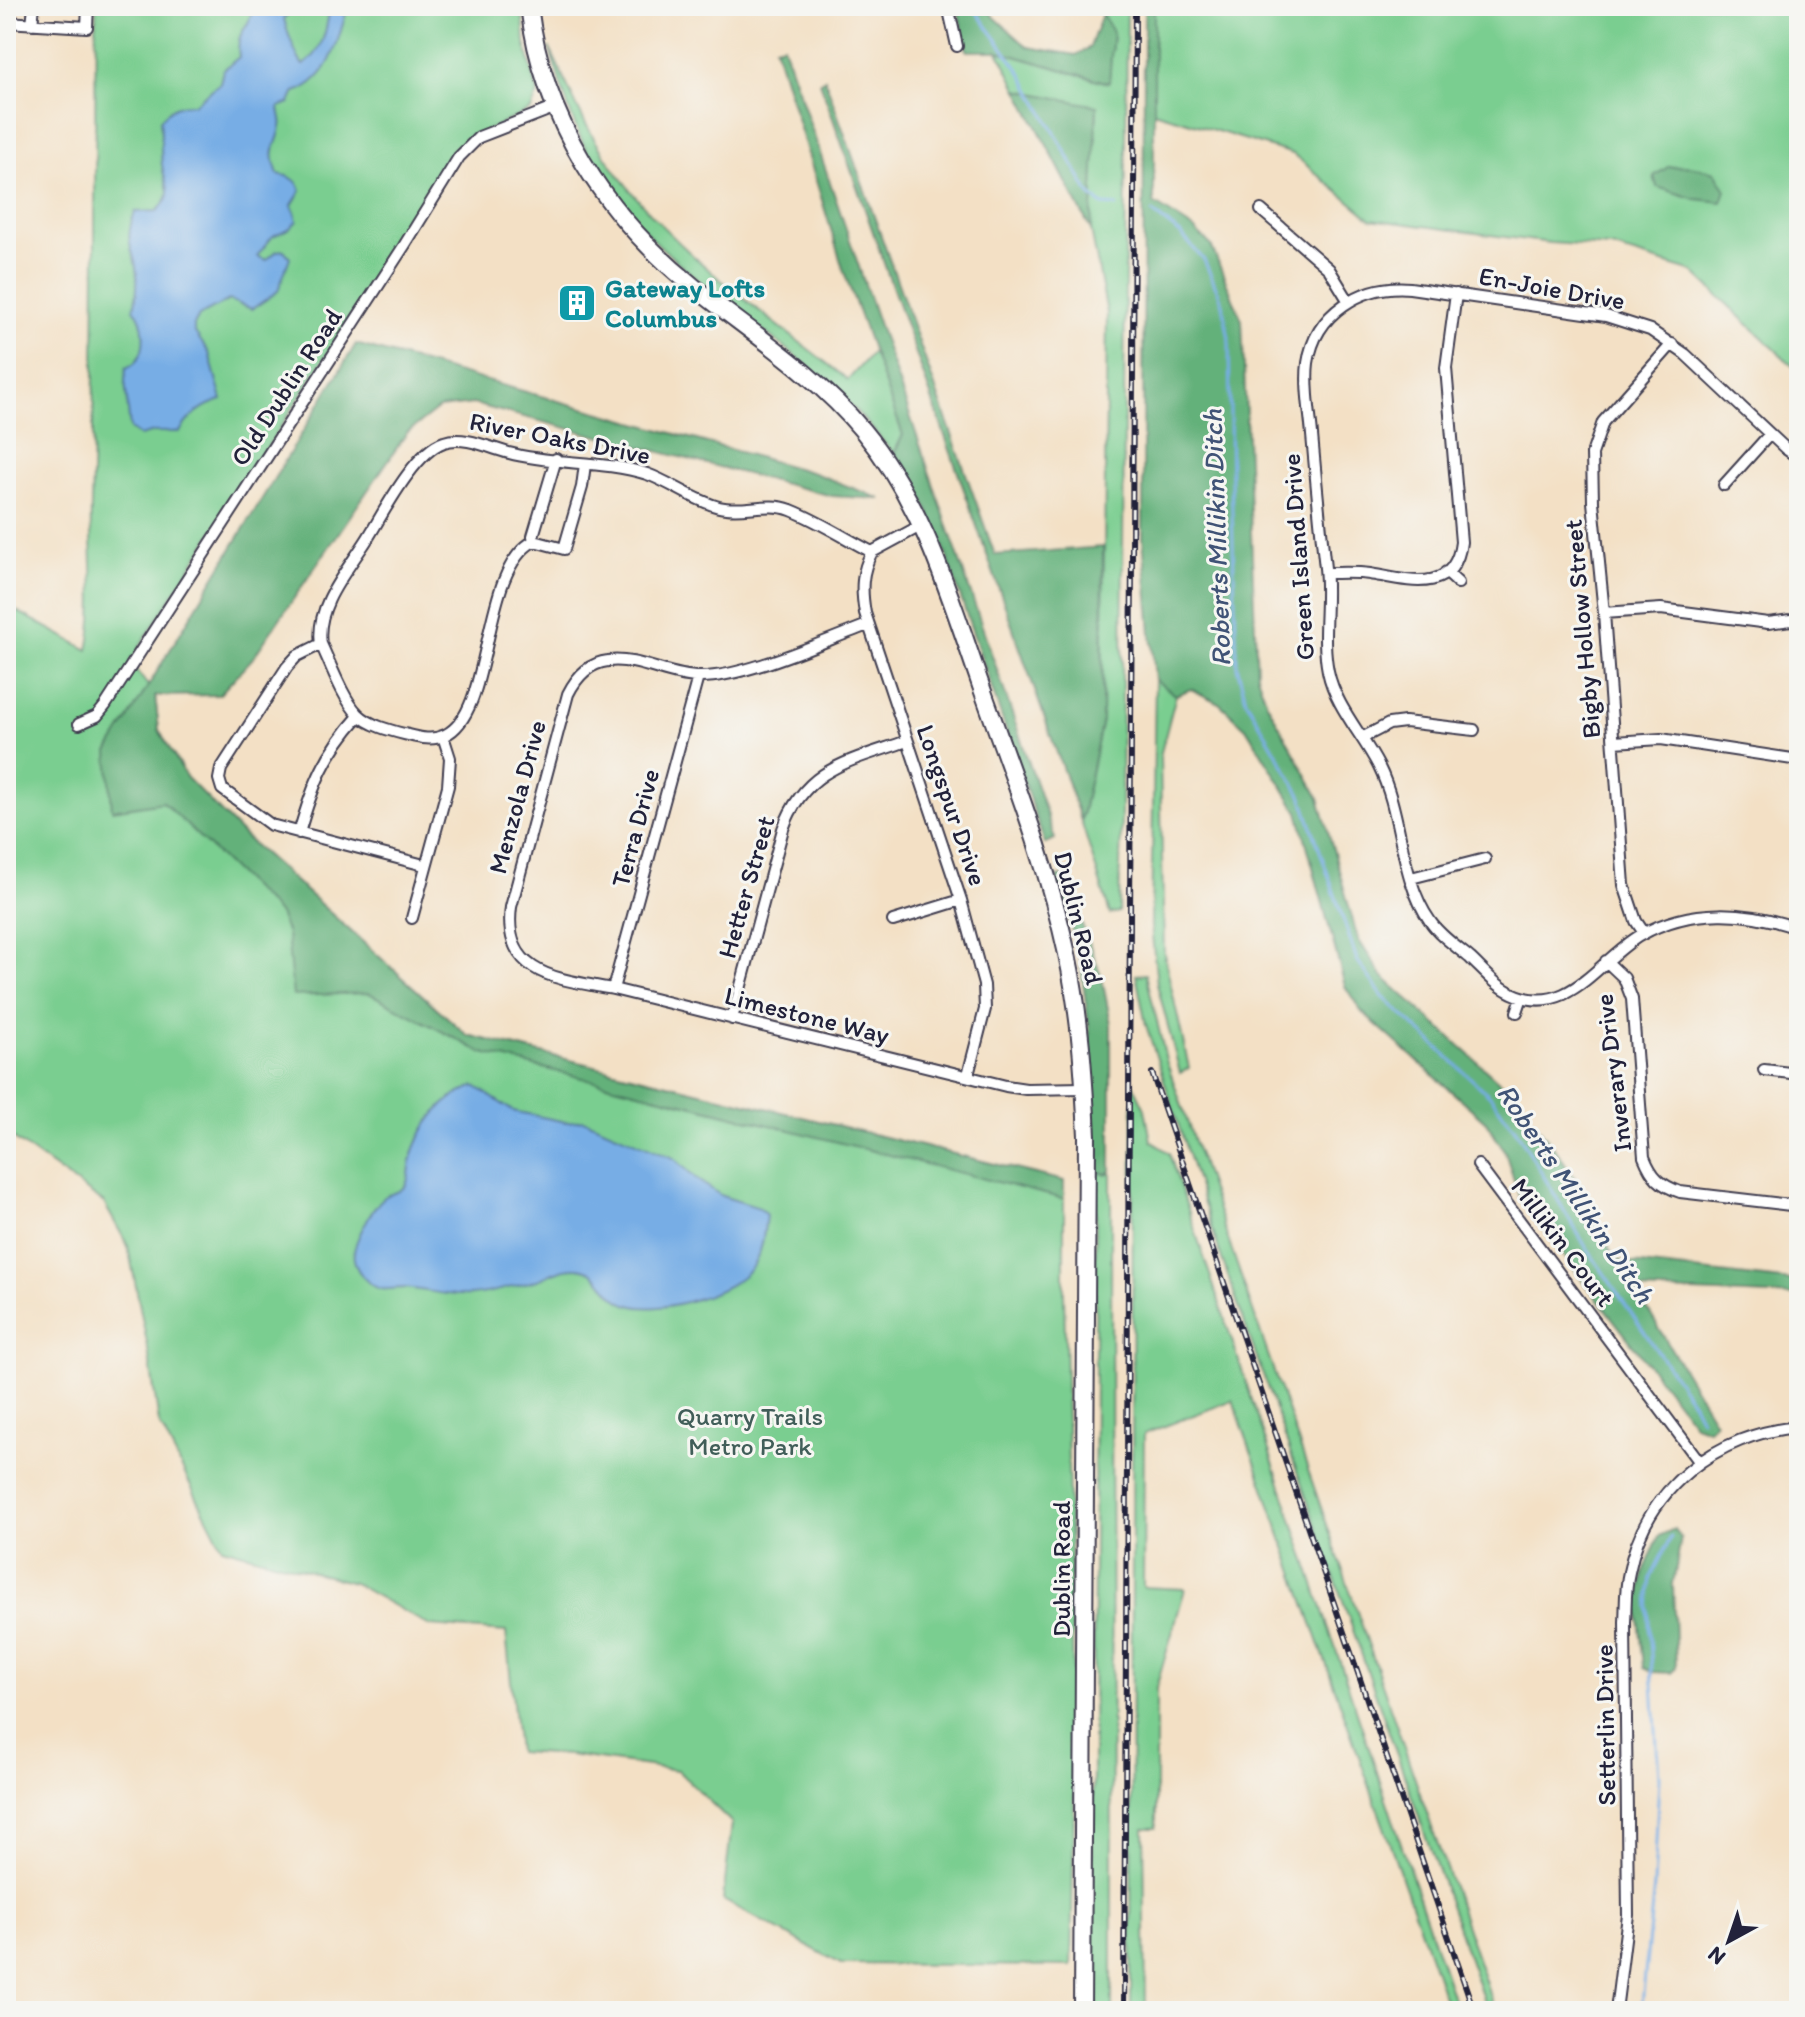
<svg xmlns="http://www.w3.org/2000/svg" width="1805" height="2017" font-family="Itim,sans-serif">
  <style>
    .green { fill: #7ace90; stroke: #4e7866; stroke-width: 2 }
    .forest { fill: #63b17a; stroke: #426a5a; stroke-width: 2 }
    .water { fill: #77ade5; stroke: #4c6890; stroke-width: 2 }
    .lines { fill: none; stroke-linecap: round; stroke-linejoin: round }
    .stream { stroke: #77ade5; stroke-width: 3 }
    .street-casing { stroke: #413e50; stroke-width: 14 }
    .primary-casing { stroke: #413e50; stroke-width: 20 }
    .street { stroke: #fff; stroke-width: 10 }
    .primary { stroke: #fff; stroke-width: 16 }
    .rail-casing { stroke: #22223b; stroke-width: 6 }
    .rail { stroke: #f6f6f2; stroke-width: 3; stroke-dasharray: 9; stroke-linecap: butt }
    .labels { text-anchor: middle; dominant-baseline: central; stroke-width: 6; stroke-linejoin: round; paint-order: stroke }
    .culture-label { font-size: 26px; font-weight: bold; fill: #0d838f; stroke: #f6f6f2; text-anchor: start }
    .street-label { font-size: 26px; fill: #22223b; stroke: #f6f6f2 }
    .park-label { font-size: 26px; fill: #415e59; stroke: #f6f6f2 }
    .water-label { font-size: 28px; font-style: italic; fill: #405376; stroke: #f6f6f2 }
  </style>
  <rect width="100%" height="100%" fill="#f6f6f2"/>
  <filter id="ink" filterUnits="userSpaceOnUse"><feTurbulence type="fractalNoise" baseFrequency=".0125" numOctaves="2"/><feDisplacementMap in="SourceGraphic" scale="16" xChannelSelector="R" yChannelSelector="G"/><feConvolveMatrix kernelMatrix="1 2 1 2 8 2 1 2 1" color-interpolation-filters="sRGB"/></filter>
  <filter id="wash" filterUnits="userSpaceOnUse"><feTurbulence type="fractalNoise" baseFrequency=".006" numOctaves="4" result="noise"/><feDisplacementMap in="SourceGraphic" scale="32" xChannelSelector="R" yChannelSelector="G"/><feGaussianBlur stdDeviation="1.8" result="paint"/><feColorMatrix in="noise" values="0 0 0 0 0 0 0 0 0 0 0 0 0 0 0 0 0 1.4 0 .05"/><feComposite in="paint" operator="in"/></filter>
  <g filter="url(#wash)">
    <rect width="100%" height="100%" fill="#f3e0c5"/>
    <path class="green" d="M 96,6 L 522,6 L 525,43 L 538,93 L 531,110 L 477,135 L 456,153 L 130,662 L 155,695 L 159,730 L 186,777 L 244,836 L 467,1035 L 1064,1181 L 1064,1294 L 1075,1758 L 1071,1966 L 841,1964 L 723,1900 L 732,1823 L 677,1770 L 569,1755 L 518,1752 L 506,1632 L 430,1626 L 353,1583 L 222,1547 L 159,1423 L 147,1343 L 128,1246 L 104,1203 L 6,1133 L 6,605 L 88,650 C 98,604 89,552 91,505 C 97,339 94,172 96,6 Z
      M 1103,6 L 1127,6 L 1121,821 L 1119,912 L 1110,914 L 1081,821 L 1102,720 L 1107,313 L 1091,230 L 1097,107 L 1018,90 L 998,51 L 1108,83 L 1113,33 L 1102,14 Z
      M 1154,6 L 1799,6 L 1799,372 L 1693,272 L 1611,247 L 1550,243 L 1371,219 L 1293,154 L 1154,112 Z
      M 549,47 C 567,83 582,122 605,156 C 666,248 763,312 848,380 L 873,352 L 903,435 L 894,454 C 870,426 846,398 818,374 C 740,309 649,256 595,166 C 573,129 562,88 549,47 Z
      M 1155,680 L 1176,695 L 1160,756 L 1164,954 L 1189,1068 L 1180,1073 L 1157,984 L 1151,925 Z
      M 1146,974 L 1166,1060 L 1493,2004 L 1485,2004 L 1222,1259 L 1146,1025 L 1136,975 Z
      M 1133,1084 L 1145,1109 L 1151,1141 L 1169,1153 L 1457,2010 L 1449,2011 L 1233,1400 L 1144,1434 L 1143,1587 L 1185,1589 L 1156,1688 L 1156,1828 L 1144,1828 L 1146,2011 L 1131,2011 Z
      M 1096,1171 L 1105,1174 L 1111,1172 L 1112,2011 L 1096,2011 L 1094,2008 L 1092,1950 Z"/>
    <path class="forest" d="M 957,6 L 988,6 L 992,15 L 1028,47 L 1076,55 L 1090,47 L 1102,14 L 1113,32 L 1109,83 L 998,51 L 967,51 Z
      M 1144,6 L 1154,6 L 1154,203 L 1194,229 L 1211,245 L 1242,320 L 1257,675 L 1267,703 L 1319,798 L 1358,939 L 1382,976 L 1512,1093 L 1561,1157 L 1589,1200 L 1613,1257 L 1623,1262 L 1799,1282 L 1799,1296 L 1636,1290 L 1715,1422 L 1708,1429 L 1694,1424 L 1520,1199 L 1505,1152 L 1486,1122 L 1361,1011 L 1345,986 L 1298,812 L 1246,728 L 1219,703 L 1191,689 L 1176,695 L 1155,680 L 1143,539 Z
      M 783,45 L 1055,839 L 1045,844 L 941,540 L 924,501 L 894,454 L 903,435 L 844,272 L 775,47 Z
      M 825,79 L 995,555 L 1103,547 L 1102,720 L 1081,821 L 820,82 Z
      M 1018,90 L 1097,106 L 1091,230 Z
      M 1690,166 L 1715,172 L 1726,190 L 1722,202 L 1695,199 L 1657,187 L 1654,176 L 1668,167 Z
      M 356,344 L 814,473 L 881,499 L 832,496 L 473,404 L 439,408 L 407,433 L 253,658 L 219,695 L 155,696 L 159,730 L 186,777 L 244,836 L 467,1035 L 1064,1181 L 1064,1199 L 483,1053 L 369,993 L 293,996 L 287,934 L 279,914 L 163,802 L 112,810 L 108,752 Z
      M 1064,876 L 1102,978 L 1111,1024 L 1111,1172 L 1105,1174 L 1096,1171 L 1089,1027 L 1080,959 L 1057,877 Z
      M 1674,1529 L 1681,1538 L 1673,1585 L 1676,1668 L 1671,1673 L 1653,1672 L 1644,1668 L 1638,1607 L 1643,1574 L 1659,1536 Z"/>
    <path class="water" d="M 252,6 L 298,6 L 284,18 C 286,29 297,59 303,65 C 323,54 327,27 330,6 L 346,6 L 346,13 C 337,44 330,80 295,92 L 290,103 L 279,107 C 279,113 283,122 281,127 C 277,149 268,147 278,174 C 289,176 298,179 301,191 L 292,205 L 297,221 L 290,228 L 273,236 L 257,256 L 266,260 L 277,251 L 284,250 L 290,257 L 278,291 L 252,309 L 229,300 L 199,316 L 194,325 L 194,331 L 209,353 L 222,400 C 204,405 189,416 180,432 L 154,432 L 140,436 L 130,429 L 125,381 L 126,368 C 128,367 136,363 137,360 C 147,349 145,319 134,309 C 136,299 138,287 137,276 C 135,246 122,246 135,212 L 157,211 C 177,193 164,185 162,165 C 160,150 162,135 160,120 C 170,108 178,103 194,104 L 220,83 L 223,70 L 239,57 C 235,25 252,31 252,6 Z
      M 475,1086 L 513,1111 L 566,1122 L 584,1120 L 674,1158 L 699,1181 L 722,1196 L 760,1208 L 766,1215 C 764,1232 763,1252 752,1267 C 732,1293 661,1315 629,1305 C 602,1297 603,1261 565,1269 C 555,1271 546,1277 537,1280 C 516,1286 493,1293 472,1295 C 450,1297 427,1290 405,1288 C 398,1288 388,1290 381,1289 C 368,1286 356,1271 354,1259 C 351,1244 374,1204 386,1196 C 393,1192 402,1193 406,1184 C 410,1178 409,1168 411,1161 C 420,1126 442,1098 475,1086 Z"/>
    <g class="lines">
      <path class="stream" d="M 972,6 L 1020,71 L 1090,195 L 1103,205 L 1117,206
        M 1152,212 L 1182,235 L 1204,260 L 1222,301 L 1229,339 L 1231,481 L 1237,666 L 1246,700 L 1301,795 L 1357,960 L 1383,997 L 1490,1096 L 1516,1130 L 1586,1247 L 1693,1403 L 1701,1419
        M 1642,2004 L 1654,1885 L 1659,1777 L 1648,1606 L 1651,1577 L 1671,1537"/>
    </g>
  </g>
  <g filter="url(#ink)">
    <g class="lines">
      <defs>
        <path id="street" d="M 948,6 L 957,46
          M 6,22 L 87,27 L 88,6
          M 32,24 L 34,6
          M 1261,210 L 1329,269 L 1348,300
          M 1799,458 L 1786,449 L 1685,354 L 1650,330 L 1606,316 L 1410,288 C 1362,284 1315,313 1308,363 C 1305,386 1310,412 1312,435 C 1316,480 1320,524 1325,568 C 1329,602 1321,637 1328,671 C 1335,706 1363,735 1379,767 C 1403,815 1399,877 1430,921 C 1440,936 1457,947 1470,958 C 1483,970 1496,986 1512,993 C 1568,1020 1600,958 1641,935 C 1690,907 1748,910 1799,929
          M 556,459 L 533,536 L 534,541 L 564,549 L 582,487 L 585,464
          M 1724,485 L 1770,434
          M 534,541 C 479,570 495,712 445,735 C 433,741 420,738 408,735 C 392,731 370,726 358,714 C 343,699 330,663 321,644 C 315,606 347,571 366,541 C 383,514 414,452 444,442 C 463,435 490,448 509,453 C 553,465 603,460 647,474 C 672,483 693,500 719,507 C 743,513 767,501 791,510 C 819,521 846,539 872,552
          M 872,552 C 861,572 861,590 865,613 L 961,900 L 984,985 L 985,1009 L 968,1075
          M 872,552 L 922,525
          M 1446,572 L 1458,583
          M 1326,573 C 1340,573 1356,572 1370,574 C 1406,580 1455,596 1461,542 L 1446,368 L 1456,294
          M 1604,613 L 1661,609 L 1768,623 L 1799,619
          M 868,625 C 823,641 745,678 699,677 C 669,677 638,657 608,661 C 589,663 576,678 568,694 L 511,907 C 502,977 561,979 613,989 L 1006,1086 L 1026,1089 L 1084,1088
          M 321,644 L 297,656 L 287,667 L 221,769 L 219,779 L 222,789 L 271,825 L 424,865
          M 79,724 L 97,716 L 105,706 L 404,246 L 459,157 L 479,137 L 556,107
          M 1362,738 L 1389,724 L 1405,722 L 1474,730
          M 1614,742 L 1661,739 L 1799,760
          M 299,833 C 313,784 325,754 359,716
          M 1411,878 L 1485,859
          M 412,918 L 448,786 L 450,758 L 443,736
          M 893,921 L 961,900
          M 1644,933 L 1636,921 L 1624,885 L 1604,613 L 1593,502 L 1592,454 L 1603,422 L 1672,344
          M 1606,961 L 1624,978 L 1632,999 L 1644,1157 C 1652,1177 1660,1185 1680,1192 L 1799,1206
          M 613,989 L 698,677
          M 1517,1012 L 1522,997
          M 732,1019 L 783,829 C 805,767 851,761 907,741
          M 1764,1070 L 1799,1074
          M 1478,1165 L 1699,1461
          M 1616,2011 L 1628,1915 L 1625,1622 C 1626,1605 1625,1588 1629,1572 C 1645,1489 1717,1433 1799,1427"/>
        <path id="primary" d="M 529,6 C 543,120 605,216 694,287 C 752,333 816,374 863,431 C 924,505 950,597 981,686 C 1012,774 1047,862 1067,954 C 1080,1014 1084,1075 1087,1136 L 1082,2011"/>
      </defs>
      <use href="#street" class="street-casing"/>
      <use href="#primary" class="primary-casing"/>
      <use href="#street" class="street"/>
      <use href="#primary" class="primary"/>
      <defs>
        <path id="rail" d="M 1152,1073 L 1474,2011
          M 1124,2011 L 1135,6"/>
      </defs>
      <use href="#rail" class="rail-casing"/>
      <use href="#rail" class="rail"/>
    </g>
  </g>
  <defs>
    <symbol id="building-square" viewBox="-11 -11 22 22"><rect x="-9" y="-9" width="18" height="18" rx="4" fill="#0f9aa8" stroke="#f6f6f2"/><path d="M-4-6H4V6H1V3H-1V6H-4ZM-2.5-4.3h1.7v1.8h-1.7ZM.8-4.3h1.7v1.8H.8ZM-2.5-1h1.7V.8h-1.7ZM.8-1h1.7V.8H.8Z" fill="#fff"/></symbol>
  </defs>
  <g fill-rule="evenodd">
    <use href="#building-square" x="555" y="281" width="44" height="44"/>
  </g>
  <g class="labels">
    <g class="culture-label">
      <text x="605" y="288">Gateway Lofts<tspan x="605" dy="30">Columbus</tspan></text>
    </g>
    <g class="street-label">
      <text transform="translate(1552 288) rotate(10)">En-Joie Drive</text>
      <text transform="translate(286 387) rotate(-57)">Old Dublin Road</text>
      <text transform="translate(560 438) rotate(11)">River Oaks Drive</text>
      <text transform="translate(1298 557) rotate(-94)">Green Island Drive</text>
      <text transform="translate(1582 629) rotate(-95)">Bigby Hollow Street</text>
      <text transform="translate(517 797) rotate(-75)">Menzola Drive</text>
      <text transform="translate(952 805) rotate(71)">Longspur Drive</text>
      <text transform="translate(635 828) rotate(-75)">Terra Drive</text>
      <text transform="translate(746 887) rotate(-74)">Hetter Street</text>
      <text transform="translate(1079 918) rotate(76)">Dublin Road</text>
      <text transform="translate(807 1015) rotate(14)">Limestone Way</text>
      <text transform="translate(1613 1073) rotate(-97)">Inverary Drive</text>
      <text transform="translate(1563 1242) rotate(53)">Millikin Court</text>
      <text transform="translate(1061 1569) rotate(-90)">Dublin Road</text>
      <text transform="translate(1605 1725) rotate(-91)">Setterlin Drive</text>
    </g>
    <g class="park-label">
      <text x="750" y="1416">Quarry Trails<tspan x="750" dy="30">Metro Park</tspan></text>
    </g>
    <g class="water-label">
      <text transform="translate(1216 538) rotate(-92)">Roberts Millikin Ditch</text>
      <text transform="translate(1576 1193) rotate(56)">Roberts Millikin Ditch</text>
    </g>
  </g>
  <rect width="1805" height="2017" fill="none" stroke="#f6f6f2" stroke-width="32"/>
  <g transform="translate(1729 1941) rotate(220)" stroke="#f6f6f2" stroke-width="6" paint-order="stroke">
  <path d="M0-6L14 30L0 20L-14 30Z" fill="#22223b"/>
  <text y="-12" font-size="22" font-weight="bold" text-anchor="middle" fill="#22223b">N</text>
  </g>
</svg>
